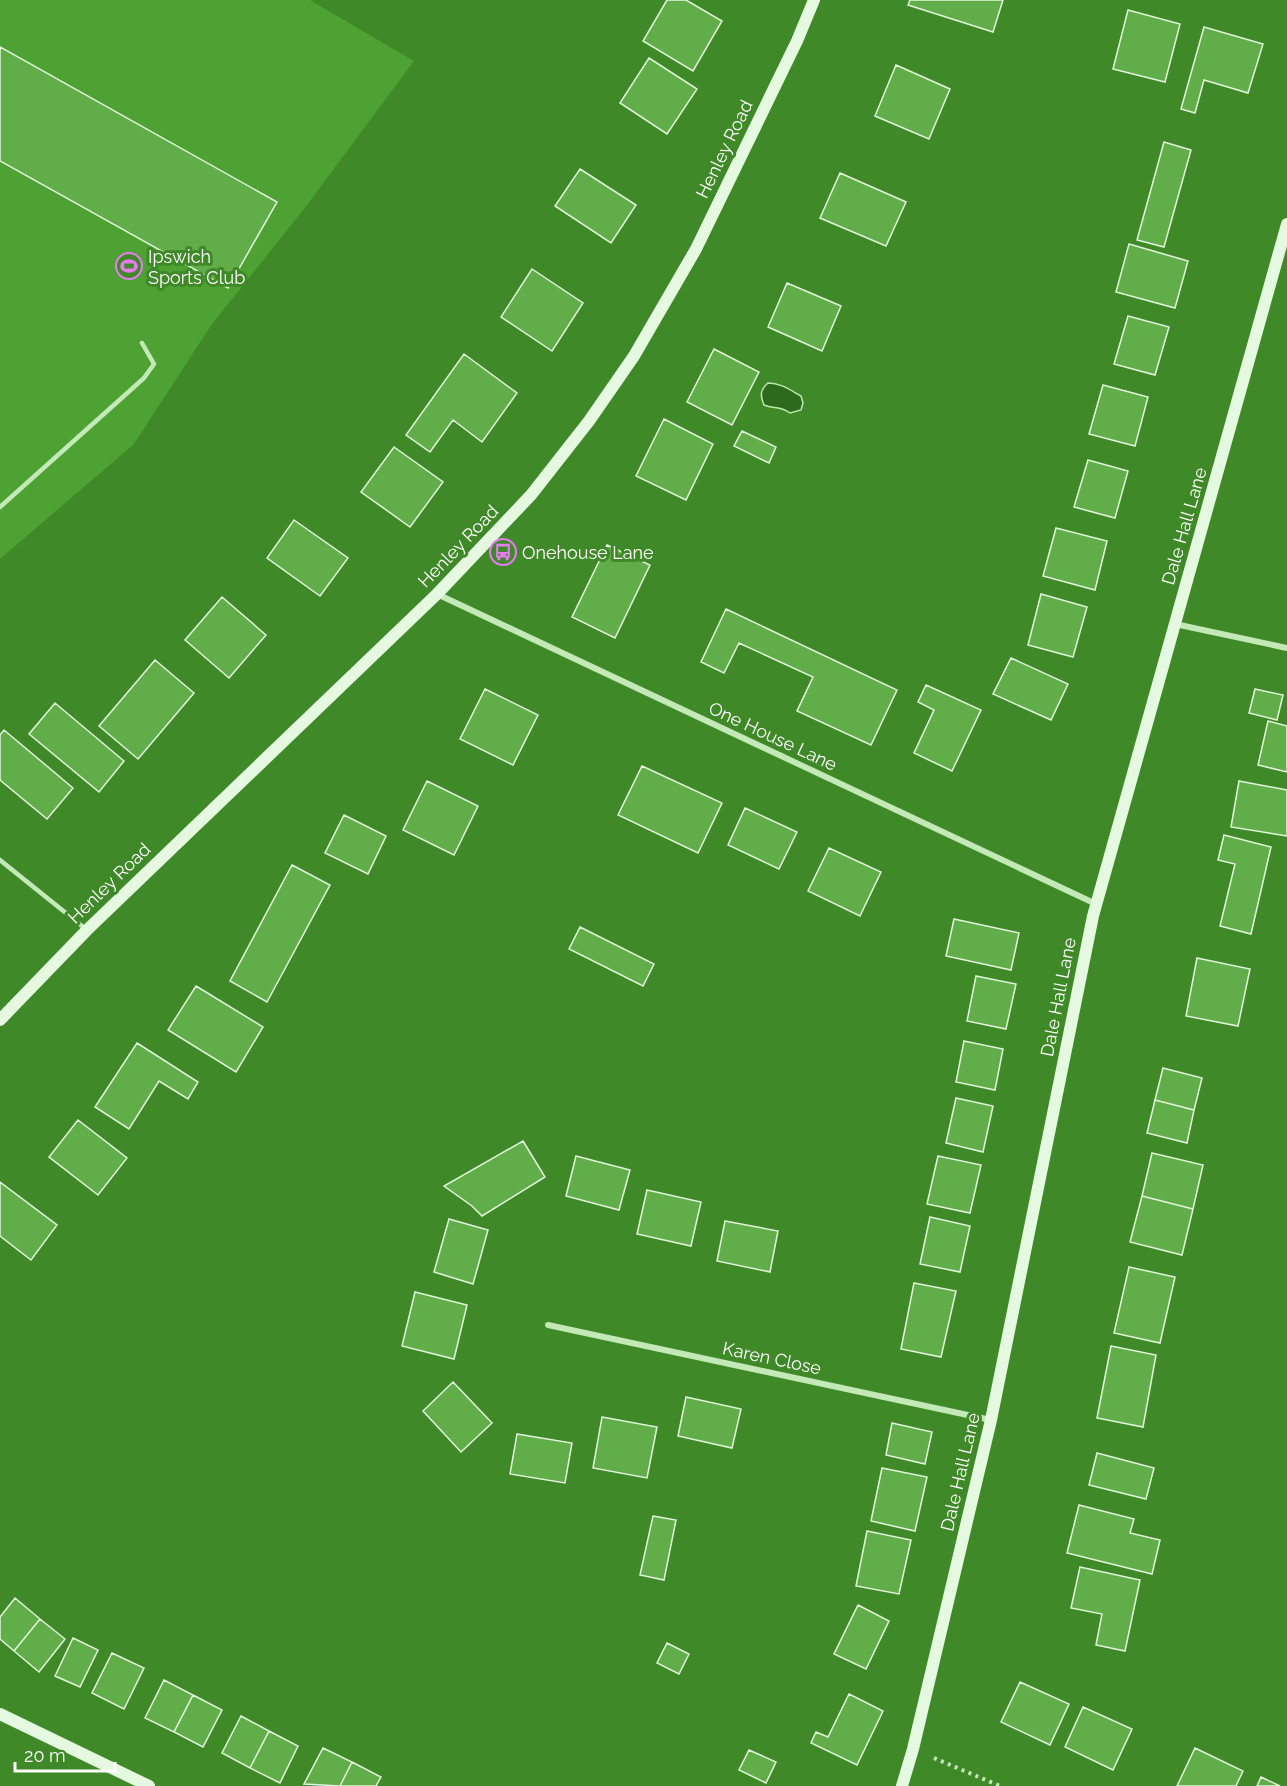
<svg xmlns="http://www.w3.org/2000/svg" width="1287" height="1786" font-family="Raleway,sans-serif">
  <style>
    .green { fill: #4ea133 }
    .water { fill: #2e6a1d; stroke: #bbe9ab; stroke-width: 1.5 }
    .building { fill: #61ad49; stroke: #e1f7da; stroke-width: 1.5 }
    .lines { fill: none; stroke-linecap: round; stroke-linejoin: round }
    .path { stroke: #c3e9b6; stroke-width: 4; stroke-dasharray: 3 4.5; stroke-linecap: butt }
    .lane { stroke: #c3e9b6; stroke-width: 4.5 }
    .street { stroke: #c3e9b6; stroke-width: 6 }
    .secondary { stroke: #e5f8e0; stroke-width: 12 }
    .labels { text-anchor: middle; dominant-baseline: central; stroke-width: 6; stroke-linejoin: round; paint-order: stroke }
    .street-label { font-size: 18px; fill: #fff; stroke: #3f8928 }
    .poi-label { font-size: 18px; fill: #fff; stroke: #3f8928; text-anchor: start }
  </style>
  <rect width="100%" height="100%" fill="#3f8928"/>
  <path class="green" d="M 0,0 L 310,0 L 414,61 L 304,209 L 212,324 L 134,444 L 0,559 Z"/>
  <path class="water" d="M 768,383 C 781,383 790,390 801,396 L 803,403 L 801,410 L 790,413 C 781,406 773,409 764,405 C 760,395 760,390 768,383 Z"/>
  <path class="building" d="M 667,0 L 686,0 L 722,21 L 693,71 L 643,41 Z
    M 910,0 L 1003,0 L 993,32 L 908,5 Z
    M 1128,10 L 1180,24 L 1165,82 L 1113,69 Z
    M 1204,27 L 1263,44 L 1248,93 L 1204,80 L 1195,113 L 1181,109 Z
    M 0,47 L 277,202 L 228,288 L 0,161 Z
    M 649,58 L 697,89 L 667,134 L 620,103 Z
    M 896,65 L 950,89 L 929,139 L 875,116 Z
    M 1164,142 L 1191,150 L 1164,247 L 1137,240 Z
    M 580,169 L 636,205 L 611,243 L 555,206 Z
    M 840,173 L 906,202 L 886,246 L 820,218 Z
    M 1129,244 L 1188,261 L 1175,308 L 1116,292 Z
    M 532,269 L 583,303 L 552,351 L 501,317 Z
    M 787,283 L 841,306 L 822,351 L 768,327 Z
    M 1128,316 L 1169,327 L 1155,375 L 1114,364 Z
    M 714,349 L 759,372 L 732,425 L 687,402 Z
    M 464,354 L 517,393 L 482,442 L 453,420 L 430,452 L 406,435 Z
    M 1103,385 L 1148,397 L 1135,446 L 1089,434 Z
    M 664,419 L 713,444 L 686,500 L 636,476 Z
    M 742,431 L 776,447 L 769,463 L 734,446 Z
    M 394,447 L 443,482 L 410,527 L 361,492 Z
    M 1088,460 L 1128,471 L 1115,518 L 1074,507 Z
    M 294,520 L 348,558 L 320,596 L 267,558 Z
    M 1056,528 L 1107,541 L 1095,590 L 1043,576 Z
    M 607,545 L 650,565 L 615,638 L 572,617 Z
    M 1041,594 L 1087,607 L 1073,657 L 1028,645 Z
    M 222,597 L 266,635 L 229,678 L 185,640 Z
    M 726,609 L 897,690 L 871,745 L 797,711 L 813,677 L 739,643 L 724,673 L 701,662 Z
    M 1011,658 L 1068,684 L 1051,720 L 993,694 Z
    M 155,660 L 194,693 L 138,759 L 99,726 Z
    M 926,685 L 981,710 L 952,771 L 914,753 L 934,710 L 918,702 Z
    M 485,689 L 538,715 L 513,765 L 460,739 Z
    M 1255,689 L 1283,695 L 1277,720 L 1249,713 Z
    M 55,703 L 124,761 L 99,792 L 29,734 Z
    M 1268,721 L 1287,726 L 1287,772 L 1258,765 Z
    M 4,730 L 73,788 L 47,819 L 0,780 L 0,735 Z
    M 642,766 L 722,803 L 698,853 L 618,815 Z
    M 427,781 L 478,806 L 454,855 L 403,830 Z
    M 1239,781 L 1287,790 L 1287,836 L 1231,827 Z
    M 745,808 L 797,832 L 779,869 L 728,845 Z
    M 344,815 L 386,836 L 368,874 L 325,853 Z
    M 1224,835 L 1271,847 L 1251,934 L 1220,926 L 1235,864 L 1218,860 Z
    M 829,848 L 881,872 L 860,916 L 808,891 Z
    M 292,865 L 330,885 L 267,1002 L 230,981 Z
    M 954,919 L 1019,933 L 1011,970 L 946,956 Z
    M 580,927 L 654,964 L 643,986 L 569,949 Z
    M 1197,958 L 1250,969 L 1238,1026 L 1186,1016 Z
    M 976,976 L 1016,984 L 1006,1029 L 967,1021 Z
    M 196,986 L 263,1027 L 236,1072 L 168,1030 Z
    M 964,1041 L 1003,1049 L 995,1090 L 956,1082 Z
    M 137,1043 L 198,1082 L 188,1099 L 159,1081 L 129,1129 L 95,1107 Z
    M 1163,1068 L 1202,1078 L 1194,1110 L 1155,1100 Z
    M 956,1098 L 993,1106 L 983,1152 L 946,1143 Z
    M 1155,1100 L 1194,1110 L 1187,1143 L 1147,1133 Z
    M 78,1120 L 127,1158 L 98,1195 L 49,1157 Z
    M 523,1141 L 545,1177 L 482,1216 L 472,1206 L 444,1186 Z
    M 1152,1153 L 1203,1165 L 1193,1209 L 1142,1196 Z
    M 576,1156 L 630,1170 L 619,1210 L 566,1196 Z
    M 938,1156 L 981,1165 L 970,1213 L 927,1204 Z
    M 0,1182 L 57,1225 L 31,1260 L 0,1236 Z
    M 647,1190 L 701,1202 L 691,1246 L 637,1234 Z
    M 1142,1196 L 1193,1209 L 1182,1255 L 1130,1242 Z
    M 930,1217 L 970,1226 L 960,1272 L 920,1264 Z
    M 449,1219 L 488,1230 L 473,1284 L 434,1272 Z
    M 725,1221 L 778,1231 L 770,1272 L 717,1261 Z
    M 1129,1267 L 1175,1277 L 1160,1343 L 1114,1333 Z
    M 914,1283 L 956,1291 L 941,1357 L 901,1349 Z
    M 415,1292 L 467,1305 L 454,1359 L 402,1346 Z
    M 1111,1346 L 1156,1355 L 1143,1427 L 1097,1418 Z
    M 453,1382 L 492,1423 L 461,1452 L 423,1411 Z
    M 686,1397 L 741,1409 L 732,1448 L 678,1436 Z
    M 602,1417 L 657,1427 L 647,1478 L 593,1468 Z
    M 892,1423 L 932,1432 L 925,1464 L 886,1455 Z
    M 517,1434 L 572,1443 L 565,1483 L 510,1474 Z
    M 1097,1453 L 1154,1468 L 1146,1499 L 1089,1485 Z
    M 882,1468 L 927,1477 L 915,1531 L 871,1521 Z
    M 1079,1505 L 1134,1519 L 1130,1533 L 1160,1540 L 1152,1574 L 1067,1553 Z
    M 653,1516 L 676,1520 L 664,1580 L 640,1575 Z
    M 867,1531 L 911,1540 L 899,1594 L 856,1586 Z
    M 1080,1567 L 1140,1580 L 1125,1651 L 1096,1645 L 1102,1614 L 1071,1608 Z
    M 15,1598 L 40,1619 L 14,1651 L 0,1639 L 0,1617 Z
    M 858,1605 L 889,1621 L 866,1669 L 834,1654 Z
    M 40,1619 L 65,1639 L 39,1672 L 14,1651 Z
    M 73,1638 L 98,1650 L 80,1687 L 55,1676 Z
    M 667,1643 L 689,1654 L 679,1674 L 657,1663 Z
    M 112,1653 L 144,1668 L 124,1709 L 92,1693 Z
    M 164,1680 L 193,1695 L 174,1732 L 145,1718 Z
    M 1020,1682 L 1069,1704 L 1050,1745 L 1001,1722 Z
    M 849,1694 L 883,1711 L 857,1765 L 811,1743 L 816,1732 L 828,1737 Z
    M 193,1695 L 222,1710 L 203,1747 L 174,1732 Z
    M 1083,1707 L 1132,1729 L 1113,1770 L 1065,1747 Z
    M 241,1716 L 269,1731 L 250,1768 L 222,1753 Z
    M 269,1731 L 298,1746 L 280,1783 L 250,1768 Z
    M 323,1748 L 352,1762 L 340,1786 L 304,1784 Z
    M 1195,1748 L 1243,1771 L 1236,1786 L 1177,1786 Z
    M 749,1750 L 776,1762 L 766,1783 L 739,1770 Z
    M 352,1762 L 381,1777 L 376,1786 L 340,1786 Z
    M 1261,1777 L 1280,1786 L 1257,1786 Z"/>
  <g class="lines">
    <path class="path" d="M 934,1758 L 1000,1786"/>
    <path class="lane" d="M 0,507 L 144,378 L 154,364 L 142,343
      M 0,860 L 87,930"/>
    <path class="street" d="M 437,594 L 1096,904
      M 1175,624 L 1287,648
      M 548,1325 L 991,1420"/>
    <path class="secondary" d="M 0,1020 L 87,930 L 437,594 L 531,495 L 589,421 L 634,356 L 696,249 L 797,41 L 814,0
      M 0,1714 L 149,1786
      M 902,1786 L 913,1749 L 991,1420 L 1093,916 L 1287,224"/>
  </g>
  <defs>
    <symbol id="stadium-ring" viewBox="-11 -11 22 22"><circle r="9.5" fill="#3f8928" stroke="#e67cf0" stroke-width="1.5"/><path d="M0-5a6.5 5 0 1 0 0 10a6.5 5 0 1 0 0-10ZM-3.5-1.8h7v3.6h-7Z" fill="#e67cf0"/></symbol>
    <symbol id="bus-ring" viewBox="-11 -11 22 22"><circle r="9.5" fill="#3f8928" stroke="#e67cf0" stroke-width="1.5"/><path d="M-5-6H5V4H4V6H2V4H-2V6H-4V4H-5ZM-3.5-4V0h7V-4ZM-3.5 1.2v1.5H-2V1.2ZM2 1.2v1.5H3.5V1.2Z" fill="#e67cf0"/></symbol>
  </defs>
  <g fill-rule="evenodd">
    <use href="#stadium-ring" x="114" y="251" width="30" height="30"/>
    <use href="#bus-ring" x="488" y="537" width="30" height="30"/>
  </g>
  <g class="labels">
    <g class="street-label">
      <text transform="translate(724 149) rotate(-64)">Henley Road</text>
      <text transform="translate(1184 526) rotate(-74)">Dale Hall Lane</text>
      <text transform="translate(458 546) rotate(-46)">Henley Road</text>
      <text transform="translate(773 736) rotate(25)">One House Lane</text>
      <text transform="translate(109 883) rotate(-44)">Henley Road</text>
      <text transform="translate(1058 997) rotate(-79)">Dale Hall Lane</text>
      <text transform="translate(772 1358) rotate(12)">Karen Close</text>
      <text transform="translate(960 1472) rotate(-77)">Dale Hall Lane</text>
    </g>
    <g class="poi-label">
      <text x="148" y="256">Ipswich<tspan x="148" dy="21">Sports Club</tspan></text>
      <text x="522" y="552">Onehouse Lane</text>
    </g>
  </g>
  <path d="M15 1762v9h100v-9" fill="none" stroke="#ffffff" stroke-width="3"/>
  <text x="24" y="1762" font-size="18" fill="#ffffff" stroke="#3f8928" stroke-width="4.5" paint-order="stroke">20 m</text>
</svg>
